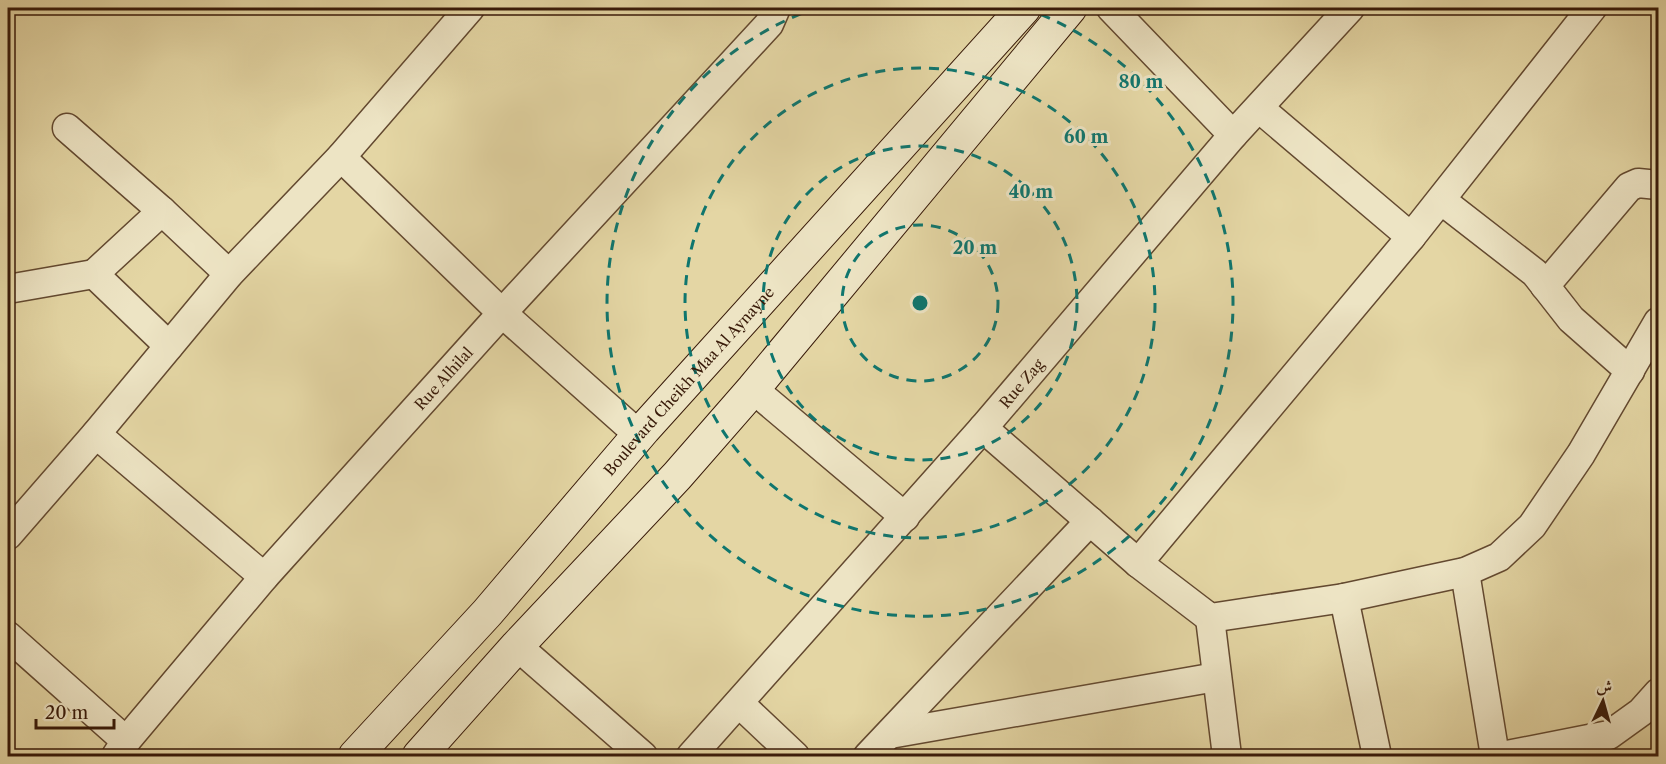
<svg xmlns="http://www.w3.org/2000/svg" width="1666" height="764" font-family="'Libre Caslon Text',Amiri,serif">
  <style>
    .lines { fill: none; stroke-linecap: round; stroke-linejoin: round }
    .minor-casing { stroke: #634930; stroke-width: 31 }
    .secondary-casing { stroke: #381a09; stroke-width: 35 }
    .minor { stroke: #ede4c4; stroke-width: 28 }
    .secondary { stroke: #ede4c4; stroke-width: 33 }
    .ring { fill: none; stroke: #0f766e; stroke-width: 3; stroke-dasharray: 10 8 }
    .labels { text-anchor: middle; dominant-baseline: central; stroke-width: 6; stroke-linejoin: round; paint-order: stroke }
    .street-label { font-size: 15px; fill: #381a09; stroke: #ede4c4 }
    .centre { fill: #0f766e; stroke: #ede4c4; stroke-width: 3 }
    .ring-label { font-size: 18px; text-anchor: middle; font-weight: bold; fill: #0f766e; stroke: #ede4c4; stroke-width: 6; stroke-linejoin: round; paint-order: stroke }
  </style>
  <rect width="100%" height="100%" fill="#e4d6a4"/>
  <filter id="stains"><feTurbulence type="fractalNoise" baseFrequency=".00333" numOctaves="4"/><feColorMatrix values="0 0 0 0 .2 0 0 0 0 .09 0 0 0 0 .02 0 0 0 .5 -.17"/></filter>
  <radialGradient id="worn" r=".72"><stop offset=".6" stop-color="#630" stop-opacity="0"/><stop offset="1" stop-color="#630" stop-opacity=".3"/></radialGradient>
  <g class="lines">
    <defs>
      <g id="minor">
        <path d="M 1111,8 L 1233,135"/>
        <path d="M 1259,108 L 1411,237"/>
        <path d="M 67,128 L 162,211 L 229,274"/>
        <path d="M 341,157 L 502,313 L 639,435"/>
        <path d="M 1441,200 L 1535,273 L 1571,319 L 1630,371"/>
        <path d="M 94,274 L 162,211"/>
        <path d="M 1545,286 L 1629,187 L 1638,183 L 1658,185"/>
        <path d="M 8,289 L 94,274 L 169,346"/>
        <path d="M 753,389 L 905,517"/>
        <path d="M 983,428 L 1138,563 L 1210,618 L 1344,598 L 1465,572 L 1499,557 L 1532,526 L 1581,454 L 1658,322"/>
        <path d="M 96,434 L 264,577"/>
        <path d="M 8,535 L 96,434 L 229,274 L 341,157 L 470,8"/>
        <path d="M 1138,563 L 1411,237 L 1592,8"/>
        <path d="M 1465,572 L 1495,756"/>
        <path d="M 1344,598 L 1377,756"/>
        <path d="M 1210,618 L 1227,756"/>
        <path d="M 8,636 L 126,741"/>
        <path d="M 517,646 L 643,756"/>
        <path d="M 739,703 L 795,756"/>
        <path d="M 890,734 L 1216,677"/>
        <path id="s1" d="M 116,756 L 126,741 L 264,577 L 502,313 L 769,24 L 776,8"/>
        <path id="s2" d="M 691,756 L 983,428 L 1233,135 L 1350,8"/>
        <path d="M 868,756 L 1090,521"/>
        <path d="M 1502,756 L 1609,735 L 1641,712 L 1658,693"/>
      </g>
      <g id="secondary">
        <path id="s3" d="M 355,756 L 487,613 L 644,429 L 1024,8"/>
        <path d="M 419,756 L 517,646 L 677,476 L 753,389 L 1070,8"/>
      </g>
    </defs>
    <use href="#minor" class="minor-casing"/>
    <use href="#secondary" class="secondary-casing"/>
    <use href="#minor" class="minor"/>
    <use href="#secondary" class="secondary"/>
  </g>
  <g class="ring">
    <circle cx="920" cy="303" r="78"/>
    <circle cx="920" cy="303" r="157"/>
    <circle cx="920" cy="303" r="235"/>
    <path d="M1024 8A313 313 0 1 1 816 8"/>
  </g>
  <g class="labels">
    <g class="street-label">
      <text stroke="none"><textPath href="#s1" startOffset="500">Rue Alhilal</textPath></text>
      <text stroke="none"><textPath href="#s3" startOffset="502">Boulevard Cheikh Maa Al Aynayne</textPath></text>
      <text stroke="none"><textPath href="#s2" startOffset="498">Rue Zag</textPath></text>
    </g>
  </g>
  <circle cx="920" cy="303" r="9" class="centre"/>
  <g class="ring-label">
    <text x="1141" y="88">80 m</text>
    <text x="1086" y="143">60 m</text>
    <text x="1031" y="198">40 m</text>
    <text x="975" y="254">20 m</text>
  </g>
  <rect width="1666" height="764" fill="none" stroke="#e4d6a4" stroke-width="30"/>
  <rect x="9" y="9" width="1648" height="746" fill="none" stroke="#381a09" stroke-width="3"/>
  <rect x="15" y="15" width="1636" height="734" fill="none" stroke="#381a09" stroke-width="1.5"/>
  <g transform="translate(1603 701) rotate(5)" stroke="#ede4c4" stroke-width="4.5" paint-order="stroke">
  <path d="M0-4.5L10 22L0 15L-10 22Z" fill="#381a09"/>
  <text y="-9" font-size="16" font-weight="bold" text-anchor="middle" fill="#381a09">ش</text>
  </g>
  <path d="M36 719v9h78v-9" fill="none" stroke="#381a09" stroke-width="3"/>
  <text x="45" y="719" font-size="18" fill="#381a09" stroke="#ede4c4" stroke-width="4.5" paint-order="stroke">20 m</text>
  <rect width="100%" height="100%" filter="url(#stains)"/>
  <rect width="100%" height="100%" fill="url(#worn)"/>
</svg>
